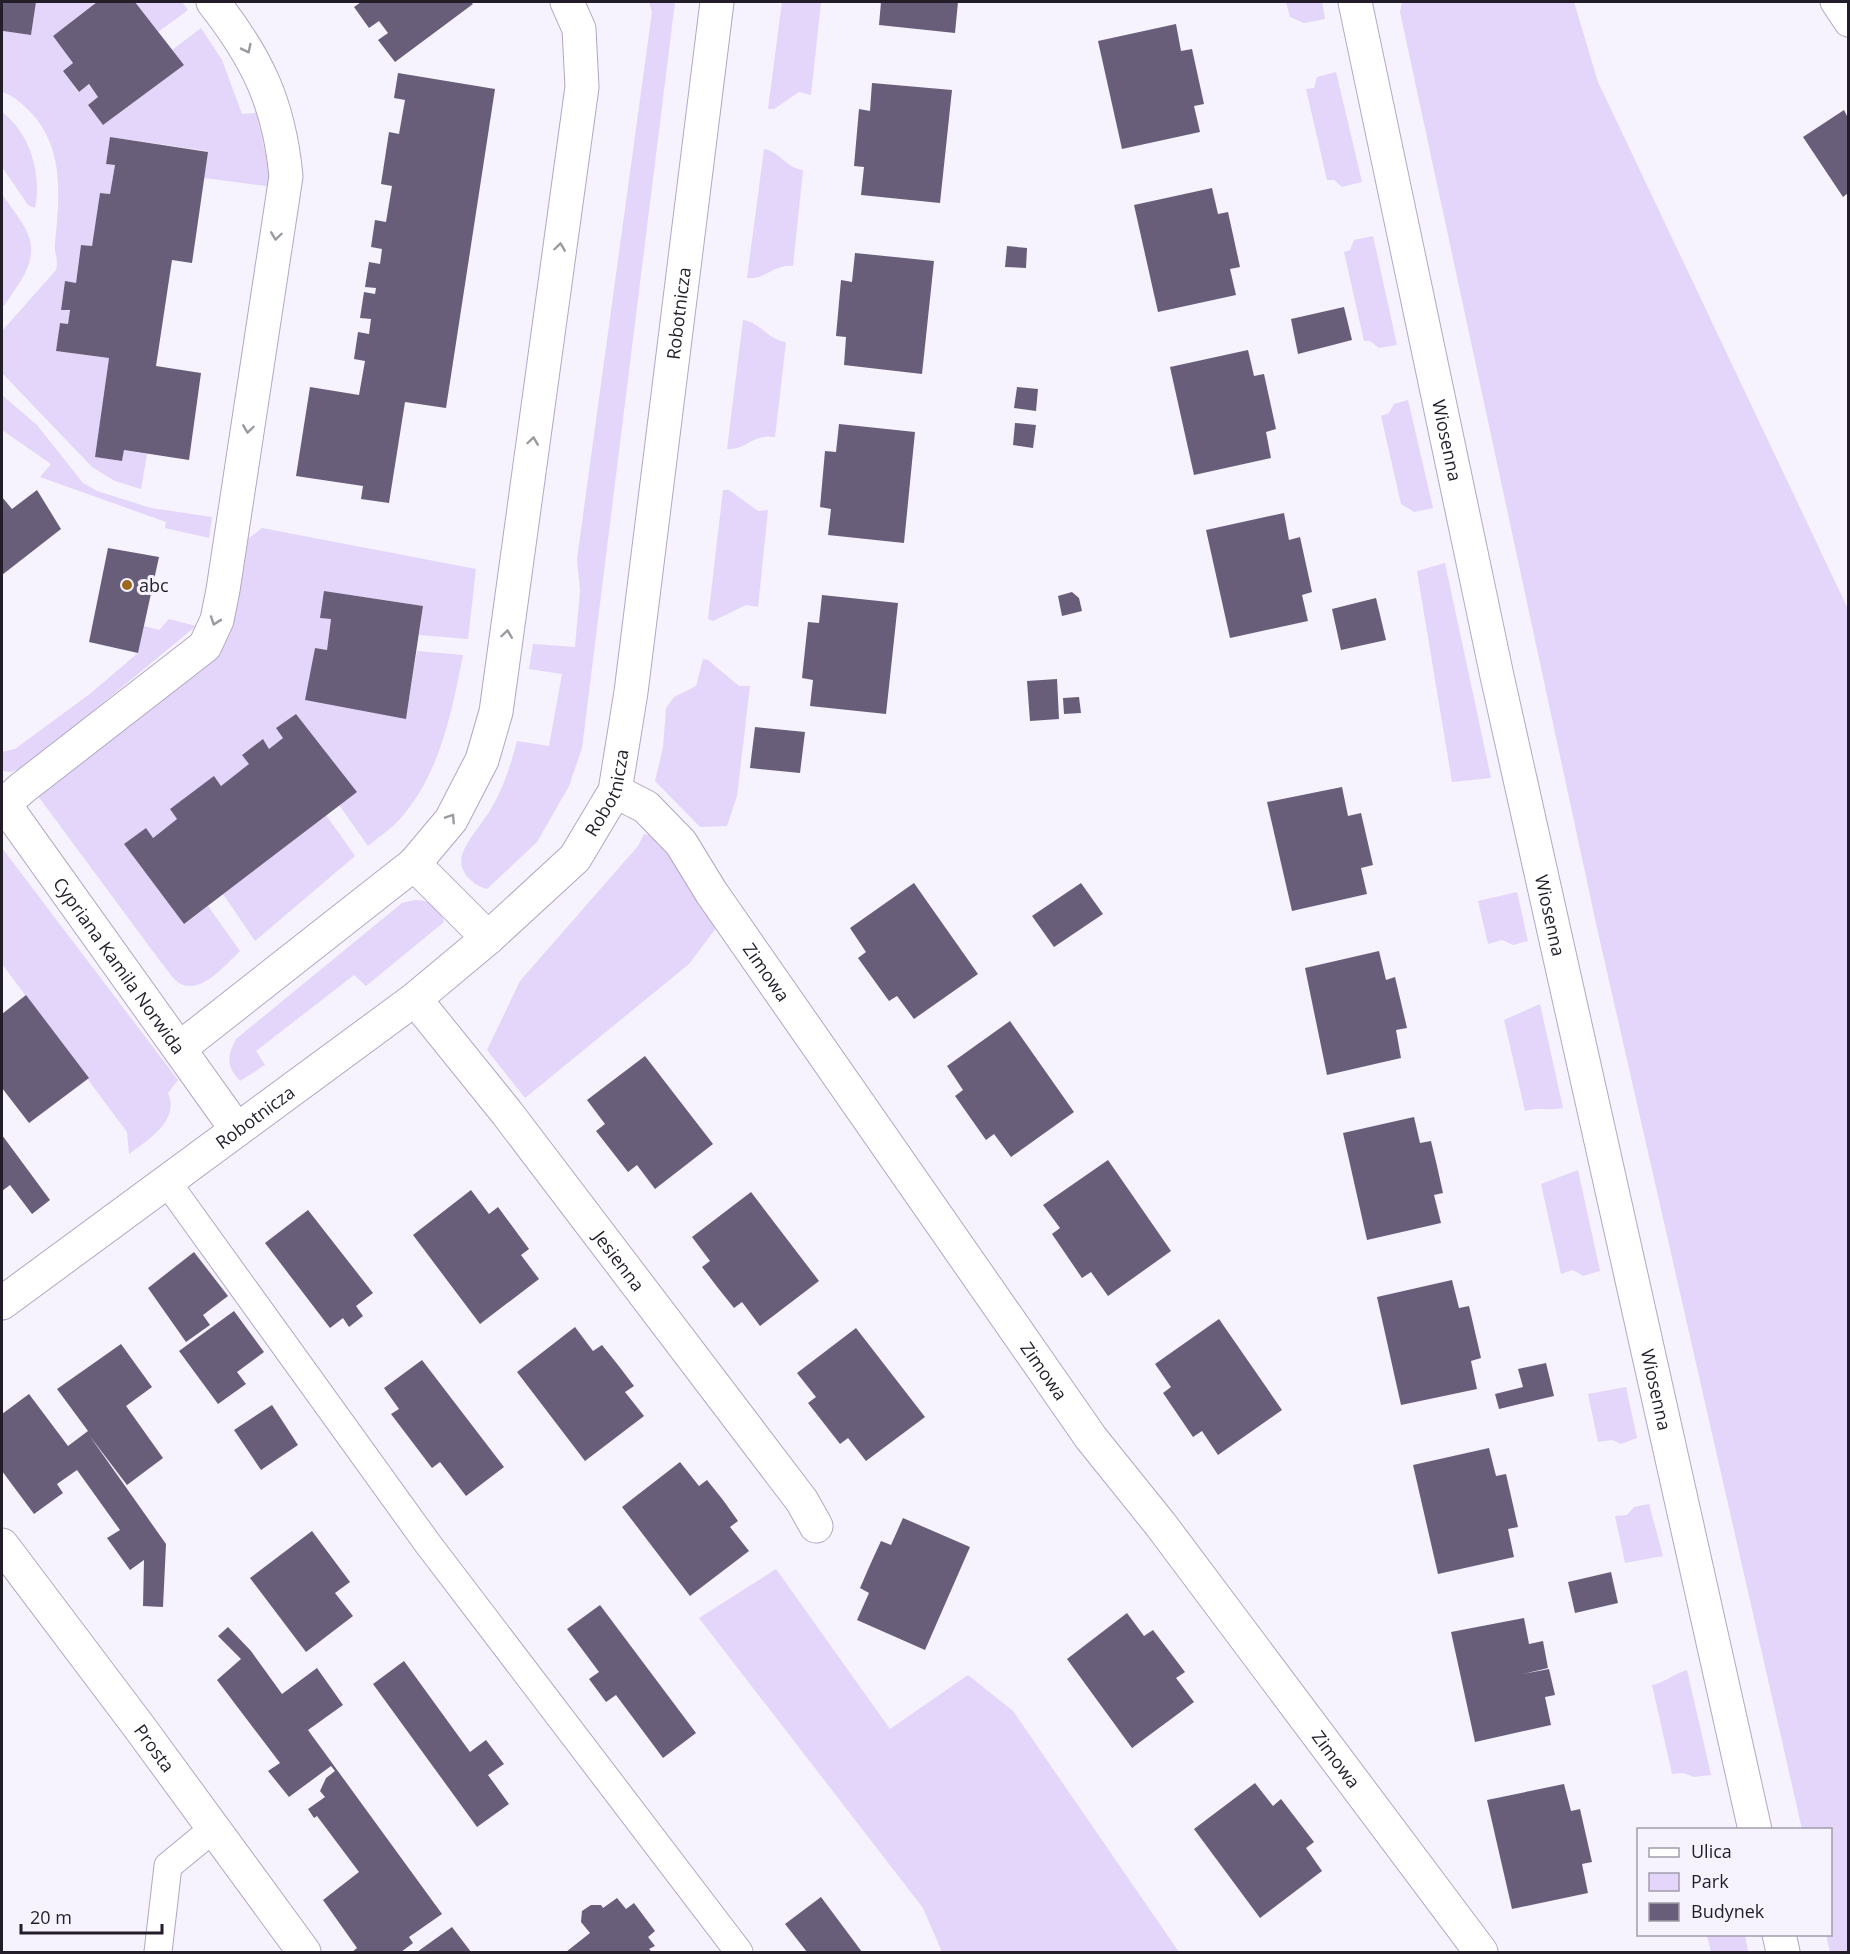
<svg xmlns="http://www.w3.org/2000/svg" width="1850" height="1954" font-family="'Open Sans',sans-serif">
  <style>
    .green { fill: #e4d6fa }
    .building { fill: #695e79 }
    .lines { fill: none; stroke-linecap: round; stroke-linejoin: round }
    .lane-casing { stroke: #b3a7c5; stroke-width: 29 }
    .street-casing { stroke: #b3a7c5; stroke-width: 35 }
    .lane { stroke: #fff; stroke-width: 27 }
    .street { stroke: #fff; stroke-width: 33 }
    .oneway { stroke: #9c999f }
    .poi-dot { fill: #9b691d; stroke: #f6f2fe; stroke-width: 2 }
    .labels { text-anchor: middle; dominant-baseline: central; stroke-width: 6; stroke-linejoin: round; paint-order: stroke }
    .street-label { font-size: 18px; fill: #221d29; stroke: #f6f2fe }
    .poi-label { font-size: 18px; fill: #221d29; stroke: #f6f2fe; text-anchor: start }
  </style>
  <rect width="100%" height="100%" fill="#f6f2fe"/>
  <path class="green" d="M 36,2 L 97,2 L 53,36 L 73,63 L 63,71 L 78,92 L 89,85 L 98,97 L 88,105 L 103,125 L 184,65 L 172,50 L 201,28 L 222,60 L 242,114 L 256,113 L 273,187 L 204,178 L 207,151 L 110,137 L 106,164 L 115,165 L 110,194 L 100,193 L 92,246 L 81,245 L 76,283 L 65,282 L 61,309 L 70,311 L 68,324 L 60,323 L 56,351 L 109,358 L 95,457 L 122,461 L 124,450 L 147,454 L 141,489 L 115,481 L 92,467 L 2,373 L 2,331 L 56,270 C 59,259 54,254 55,244 C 59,199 65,153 34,116 C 24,105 15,96 2,92 L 2,19 L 4,19 L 3,31 L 31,35 Z
    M 135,2 L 182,2 L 188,10 L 158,32 Z
    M 649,2 L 675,2 L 582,748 L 569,786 L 537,842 L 487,889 C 473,886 457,871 462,855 C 467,839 484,822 492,807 C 504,787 511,764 517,741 L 549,746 L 562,674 L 529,669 L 533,644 L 575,647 L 580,591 L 577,559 L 652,12 Z
    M 782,2 L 821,2 L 811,95 L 799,92 L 774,109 L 768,109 Z
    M 1286,2 L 1322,2 L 1325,19 L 1304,23 L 1290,17 Z
    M 1402,2 L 1574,2 L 1598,82 L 1848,609 L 1848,1952 L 1830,1952 L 1826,1935 L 1830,1934 L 1830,1830 L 1802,1829 L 1597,928 L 1400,12 Z
    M 1336,72 L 1362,182 L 1342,187 L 1334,180 L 1327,180 L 1306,89 L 1314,88 L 1317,77 Z
    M 2,112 C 30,133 42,174 35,208 L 28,205 L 2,167 Z
    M 764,149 C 779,151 786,168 803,170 L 793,266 C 775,263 765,280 747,278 Z
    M 2,194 C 26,229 45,244 18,285 C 13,292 8,301 2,308 Z
    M 1373,236 L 1397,345 L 1379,348 L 1370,341 L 1364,341 L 1344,252 L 1350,250 L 1354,240 Z
    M 743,320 C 760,322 768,340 786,342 L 775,437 C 754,433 745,451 727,449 Z
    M 2,395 L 37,425 L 83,483 L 97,491 L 151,508 L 212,517 L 209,538 L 165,528 L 166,522 L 40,477 L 51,464 L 2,430 Z
    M 1408,400 L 1433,508 L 1414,512 L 1401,504 L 1381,416 L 1389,413 L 1394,404 Z
    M 723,490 L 729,490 L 758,511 L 768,510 L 758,607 L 746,605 L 713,621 L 708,619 Z
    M 262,528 L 476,569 L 468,639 L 419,635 L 423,606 L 324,591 L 331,619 L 327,650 L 315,648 L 306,700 L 406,718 L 417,651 L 463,655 C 452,711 440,774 400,819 C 391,829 378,837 368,846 L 339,805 L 356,791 L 296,714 L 277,728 L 283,738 L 269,749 L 262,740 L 242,754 L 250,764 L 221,786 L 214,777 L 170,809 L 177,819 L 152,838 L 124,844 L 184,924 L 208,906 L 240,951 C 226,964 201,996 179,983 C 172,978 166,968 160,961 L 38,796 L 202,662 L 244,542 Z
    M 1445,563 L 1491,778 L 1452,782 L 1417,571 Z
    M 169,619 L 196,626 L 24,768 L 10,772 L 2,771 L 2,752 L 15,749 L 91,693 L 138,653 L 144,626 L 159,630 Z
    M 703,659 L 708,660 L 739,686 L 750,686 L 737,796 L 727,826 L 700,827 L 655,781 L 663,747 L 666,708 L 674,697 L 696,686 Z
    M 326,815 L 355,856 L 255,941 L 223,894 Z
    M 644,834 L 658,837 L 679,863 L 716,928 L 689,964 L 525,1098 L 487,1050 L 520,981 L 638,846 Z
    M 2,848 L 178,1080 L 168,1093 C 180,1121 148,1140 129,1154 L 127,1132 L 2,964 Z
    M 1517,892 L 1528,941 L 1513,945 L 1502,940 L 1488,944 L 1478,901 Z
    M 415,900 C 431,900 440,907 444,922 L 366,986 L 354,975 L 256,1051 L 265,1065 L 240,1081 C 226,1066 227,1056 236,1039 L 402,903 Z
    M 1540,1004 L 1563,1108 C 1549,1111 1538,1107 1525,1111 L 1504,1020 Z
    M 1578,1170 L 1600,1271 L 1583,1276 L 1573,1270 L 1561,1274 L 1541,1184 Z
    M 1626,1387 L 1637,1438 L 1621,1444 L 1612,1440 L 1598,1442 L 1588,1394 Z
    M 1649,1504 L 1663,1556 L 1625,1563 L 1615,1516 L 1627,1515 L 1634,1507 Z
    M 776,1569 L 890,1729 L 968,1675 L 1013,1711 L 1179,1952 L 942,1952 L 923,1908 L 699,1618 Z
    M 1687,1670 L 1711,1775 L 1694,1777 L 1683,1773 L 1672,1774 L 1652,1685 C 1666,1682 1673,1674 1687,1670 Z
    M 1707,1935 L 1745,1935 L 1748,1952 L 1711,1952 Z"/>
  <path class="building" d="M 2,2 L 36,2 L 31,35 L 3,31 Z
    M 97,2 L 135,2 L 184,65 L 103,125 L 88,105 L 98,97 L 89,84 L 79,92 L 63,71 L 73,63 L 53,36 Z
    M 361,2 L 471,2 L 473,4 L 395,62 L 378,40 L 388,33 L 379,21 L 369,28 L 354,7 Z
    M 881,2 L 958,2 L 955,33 L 879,25 Z
    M 1176,24 L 1181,51 L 1192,49 L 1204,104 L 1194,106 L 1200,132 L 1122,149 L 1098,41 Z
    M 398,73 L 495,89 L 446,408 L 405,402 L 389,503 L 361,499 L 363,486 L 296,476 L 310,387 L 359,395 L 365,361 L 354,359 L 358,332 L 369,334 L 371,319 L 360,318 L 364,292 L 375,294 L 376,288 L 365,287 L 369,262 L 380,264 L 382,249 L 371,247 L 375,220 L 386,222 L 392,186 L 381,184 L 389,132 L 399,134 L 405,100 L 394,98 Z
    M 872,83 L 952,90 L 940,203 L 861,195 L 864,167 L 854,166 L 859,109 L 870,111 Z
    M 1844,110 L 1848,118 L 1848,193 L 1843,197 L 1803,137 Z
    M 110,137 L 208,152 L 192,263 L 172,260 L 156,366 L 201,373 L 189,460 L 124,450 L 122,461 L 95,457 L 109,358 L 56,351 L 60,323 L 68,324 L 70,310 L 61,310 L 65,281 L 76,283 L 81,245 L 92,246 L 100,193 L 110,194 L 115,165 L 106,164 Z
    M 1212,188 L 1218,214 L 1228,212 L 1240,267 L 1230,269 L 1236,295 L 1158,312 L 1134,205 Z
    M 1007,246 L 1027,248 L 1026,268 L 1005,267 Z
    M 855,253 L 934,261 L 922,374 L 844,365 L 846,337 L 836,336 L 841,280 L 852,282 Z
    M 1344,307 L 1352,340 L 1298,354 L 1291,319 Z
    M 1248,350 L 1254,376 L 1264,374 L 1276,429 L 1266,432 L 1271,458 L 1194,475 L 1170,367 Z
    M 1017,387 L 1038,389 L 1036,411 L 1014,408 Z
    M 1015,423 L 1036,425 L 1033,448 L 1013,445 Z
    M 839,424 L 915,432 L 904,543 L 828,535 L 831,509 L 820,507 L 825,451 L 836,452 Z
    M 37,490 L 61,529 L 2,575 L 2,497 L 12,509 Z
    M 1284,513 L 1289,540 L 1300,537 L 1312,592 L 1302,595 L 1308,621 L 1230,638 L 1206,530 Z
    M 108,548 L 159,557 L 138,653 L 89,642 Z
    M 324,591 L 423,606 L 406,719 L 305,700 L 315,648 L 327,650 L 331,619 L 320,618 Z
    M 1072,592 L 1079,598 L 1082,611 L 1062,616 L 1058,596 Z
    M 822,595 L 898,603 L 886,714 L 810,706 L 813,680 L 802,678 L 808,622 L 819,623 Z
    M 1376,598 L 1386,640 L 1341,650 L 1332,609 Z
    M 1057,679 L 1059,719 L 1030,721 L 1027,681 Z
    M 1079,697 L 1081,713 L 1064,714 L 1063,698 Z
    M 296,714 L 357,792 L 184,924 L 124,844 L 146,828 L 153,838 L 177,819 L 170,809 L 214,776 L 221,786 L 249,764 L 242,755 L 263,739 L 269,749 L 283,738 L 276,728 Z
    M 755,727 L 805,732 L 800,773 L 750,768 Z
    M 1342,787 L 1348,816 L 1361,813 L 1373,865 L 1361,868 L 1367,894 L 1292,911 L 1267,802 Z
    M 914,883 L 978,974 L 914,1019 L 897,996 L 889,1001 L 858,958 L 866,952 L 850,928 Z
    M 1081,883 L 1103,914 L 1054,947 L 1032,916 Z
    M 1379,951 L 1386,980 L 1395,977 L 1407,1028 L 1396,1030 L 1401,1058 L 1327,1075 L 1305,968 Z
    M 26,995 L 89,1078 L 29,1123 L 2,1088 L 2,1014 Z
    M 1010,1021 L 1074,1112 L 1011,1157 L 994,1134 L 986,1140 L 955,1096 L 963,1090 L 947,1066 Z
    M 645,1056 L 713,1144 L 655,1189 L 637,1165 L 628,1172 L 596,1131 L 605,1124 L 587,1100 Z
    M 1414,1117 L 1420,1143 L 1431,1141 L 1437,1166 L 1443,1193 L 1434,1195 L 1441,1223 L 1367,1240 L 1343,1133 Z
    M 2,1135 L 50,1200 L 32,1214 L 10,1185 L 2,1191 Z
    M 1108,1160 L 1171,1251 L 1108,1296 L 1091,1272 L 1082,1278 L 1052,1234 L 1060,1228 L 1043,1205 Z
    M 471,1190 L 489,1214 L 498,1207 L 529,1249 L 521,1255 L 539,1279 L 480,1324 L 413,1235 Z
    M 751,1192 L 819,1281 L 760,1326 L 742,1302 L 734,1308 L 718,1288 L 702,1267 L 710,1261 L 692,1237 Z
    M 308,1210 L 373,1293 L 356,1306 L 363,1316 L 349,1327 L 343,1318 L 330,1328 L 265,1243 Z
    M 194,1252 L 228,1296 L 203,1315 L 210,1325 L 186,1342 L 148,1288 Z
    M 1452,1280 L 1459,1308 L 1469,1306 L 1481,1358 L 1471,1361 L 1477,1389 L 1401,1405 L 1377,1297 Z
    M 234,1311 L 264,1352 L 237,1372 L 246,1384 L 218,1404 L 179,1351 Z
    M 1219,1319 L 1282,1410 L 1218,1455 L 1202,1431 L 1193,1437 L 1163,1393 L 1171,1387 L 1155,1364 Z
    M 575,1327 L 593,1351 L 602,1345 L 618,1365 L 634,1386 L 625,1392 L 644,1416 L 585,1461 L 517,1372 Z
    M 856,1328 L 925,1417 L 866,1461 L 848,1438 L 840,1444 L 808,1403 L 816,1397 L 797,1373 Z
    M 121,1344 L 152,1387 L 126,1406 L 163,1458 L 127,1485 L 89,1435 L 166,1544 L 163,1607 L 143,1606 L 144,1560 L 130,1570 L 107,1538 L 120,1530 L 77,1470 L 57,1484 L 63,1493 L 34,1514 L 2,1471 L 2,1414 L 29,1394 L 68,1446 L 88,1431 L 57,1389 Z
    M 422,1360 L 504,1467 L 466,1496 L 440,1462 L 432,1468 L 391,1414 L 399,1409 L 384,1388 Z
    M 1546,1363 L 1554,1396 L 1499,1409 L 1495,1394 L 1523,1387 L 1518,1369 Z
    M 272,1405 L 298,1445 L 261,1470 L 234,1430 Z
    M 1489,1448 L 1496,1476 L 1506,1474 L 1518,1527 L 1508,1529 L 1514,1557 L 1438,1574 L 1413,1465 Z
    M 680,1462 L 699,1486 L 707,1480 L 723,1500 L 738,1521 L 730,1527 L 749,1551 L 690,1596 L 622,1507 Z
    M 903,1518 L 970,1547 L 925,1650 L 857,1620 L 869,1593 L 860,1588 L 870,1565 L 881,1541 L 891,1545 Z
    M 312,1531 L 350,1582 L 335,1593 L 353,1616 L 306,1652 L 250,1578 Z
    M 1611,1572 L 1618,1603 L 1575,1613 L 1568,1582 Z
    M 600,1605 L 696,1733 L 663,1758 L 616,1695 L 606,1702 L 589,1679 L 599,1672 L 567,1629 Z
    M 1127,1613 L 1144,1636 L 1153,1630 L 1185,1672 L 1176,1678 L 1194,1702 L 1132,1748 L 1067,1659 Z
    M 1524,1618 L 1529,1644 L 1543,1641 L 1548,1668 L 1523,1674 L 1549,1669 L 1555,1695 L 1545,1697 L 1551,1725 L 1475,1742 L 1451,1632 Z
    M 228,1627 L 251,1651 L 282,1694 L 317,1668 L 343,1705 L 308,1730 L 442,1914 L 409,1937 L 413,1943 L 401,1952 L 352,1952 L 357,1948 L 323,1900 L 359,1872 L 317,1816 L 314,1818 L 308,1809 L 325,1797 L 320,1791 L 326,1778 L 335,1771 L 331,1766 L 289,1797 L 268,1771 L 280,1763 L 217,1680 L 241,1659 L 218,1636 Z
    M 404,1661 L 470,1752 L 486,1740 L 504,1764 L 488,1775 L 509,1804 L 477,1827 L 373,1684 Z
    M 1255,1783 L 1273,1806 L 1281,1799 L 1314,1842 L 1306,1848 L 1322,1871 L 1260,1918 L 1194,1829 Z
    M 1564,1784 L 1571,1811 L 1580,1809 L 1592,1862 L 1582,1864 L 1588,1893 L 1512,1909 L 1487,1800 Z
    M 821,1897 L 862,1952 L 807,1952 L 785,1924 Z
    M 617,1898 L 626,1909 L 634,1903 L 655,1931 L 648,1937 L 655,1946 L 649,1949 L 652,1952 L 566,1952 L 590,1933 L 581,1922 L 582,1911 L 591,1905 L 601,1905 L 603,1908 Z
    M 452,1927 L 471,1952 L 417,1952 Z"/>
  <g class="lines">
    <defs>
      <path id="lane" d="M 1834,2 L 1848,23
        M 167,1182 L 428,1544 L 739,1952
        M 158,1952 L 168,1866 L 213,1829"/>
      <g id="street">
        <path id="s1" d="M 1355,2 L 1497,676 L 1755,1830"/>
        <path id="s2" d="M 615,791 L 646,807 L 681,843 L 711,892 L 1091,1438 L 1161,1525 L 1481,1952"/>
        <path id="s3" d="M 2,801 L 237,1130"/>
        <path d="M 4,805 L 21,789 L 205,646 L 217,620 L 223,590 L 286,176 C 279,103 257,58 213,2"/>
        <path d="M 414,864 L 451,820 L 482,760 L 496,712 L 582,87 L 579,29 L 567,2"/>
        <path id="s4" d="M 415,999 L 507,1113 L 802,1501 L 816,1526"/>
        <path d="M 180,1048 L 414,864 L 488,938"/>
        <path id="s5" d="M 2,1303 L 415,999 L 488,938 L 575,858 L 615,791 L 631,692 L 717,2"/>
        <path id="s6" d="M 2,1545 L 140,1728 L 304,1952"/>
        <path d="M 1779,1934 L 1783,1952"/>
      </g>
    </defs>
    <use href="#lane" class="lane-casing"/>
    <use href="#street" class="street-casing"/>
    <use href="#lane" class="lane"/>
    <use href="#street" class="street"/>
  </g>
  <defs><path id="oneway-chevron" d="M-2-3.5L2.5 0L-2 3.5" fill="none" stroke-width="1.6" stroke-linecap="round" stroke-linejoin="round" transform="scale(1.5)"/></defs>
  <g class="oneway">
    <use href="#oneway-chevron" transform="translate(247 49) rotate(64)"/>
    <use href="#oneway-chevron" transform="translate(276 236) rotate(98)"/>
    <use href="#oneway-chevron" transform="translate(560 247) rotate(-82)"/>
    <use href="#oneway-chevron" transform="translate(248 429) rotate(98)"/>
    <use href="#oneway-chevron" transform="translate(533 441) rotate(-82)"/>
    <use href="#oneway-chevron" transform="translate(215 621) rotate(109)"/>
    <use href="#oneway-chevron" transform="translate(507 634) rotate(-82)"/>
    <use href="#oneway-chevron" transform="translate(451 818) rotate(-57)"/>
  </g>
  <circle class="poi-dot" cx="127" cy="585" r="6"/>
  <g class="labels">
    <g class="street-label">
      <text stroke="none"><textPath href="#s5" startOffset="1286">Robotnicza</textPath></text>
      <text stroke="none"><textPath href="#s1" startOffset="448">Wiosenna</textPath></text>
      <text stroke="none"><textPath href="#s5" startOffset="800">Robotnicza</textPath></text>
      <text stroke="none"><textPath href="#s1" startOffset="934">Wiosenna</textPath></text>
      <text stroke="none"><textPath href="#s3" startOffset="202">Cypriana Kamila Norwida</textPath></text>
      <text stroke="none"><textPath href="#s2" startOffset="240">Zimowa</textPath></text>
      <text stroke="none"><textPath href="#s5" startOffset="314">Robotnicza</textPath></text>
      <text stroke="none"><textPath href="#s4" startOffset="332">Jesienna</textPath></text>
      <text stroke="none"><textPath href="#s2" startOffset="726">Zimowa</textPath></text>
      <text stroke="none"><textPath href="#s1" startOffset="1420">Wiosenna</textPath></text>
      <text stroke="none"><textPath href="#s6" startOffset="254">Prosta</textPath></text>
      <text stroke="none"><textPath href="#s2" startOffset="1212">Zimowa</textPath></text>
    </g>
    <g class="poi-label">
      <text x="139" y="585">abc</text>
    </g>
  </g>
  <rect width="1850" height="1954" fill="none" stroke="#221d29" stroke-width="6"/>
  <rect x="1637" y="1828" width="195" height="108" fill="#f6f2fe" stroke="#a19da9" stroke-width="1.5"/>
  <rect x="1649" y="1848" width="30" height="9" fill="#ffffff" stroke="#a19da9" stroke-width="1.5"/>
  <text x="1691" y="1858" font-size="18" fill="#221d29">Ulica</text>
  <rect x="1649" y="1873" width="30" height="18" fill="#e4d6fa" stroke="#a19da9" stroke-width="1.5"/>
  <text x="1691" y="1888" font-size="18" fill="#221d29">Park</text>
  <rect x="1649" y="1903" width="30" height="18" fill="#695e79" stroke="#a19da9" stroke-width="1.5"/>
  <text x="1691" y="1918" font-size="18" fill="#221d29">Budynek</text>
  <path d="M21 1924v9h141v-9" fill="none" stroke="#221d29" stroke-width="3"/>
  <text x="30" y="1924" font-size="18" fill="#221d29" stroke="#f6f2fe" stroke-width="4.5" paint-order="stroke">20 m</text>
</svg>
